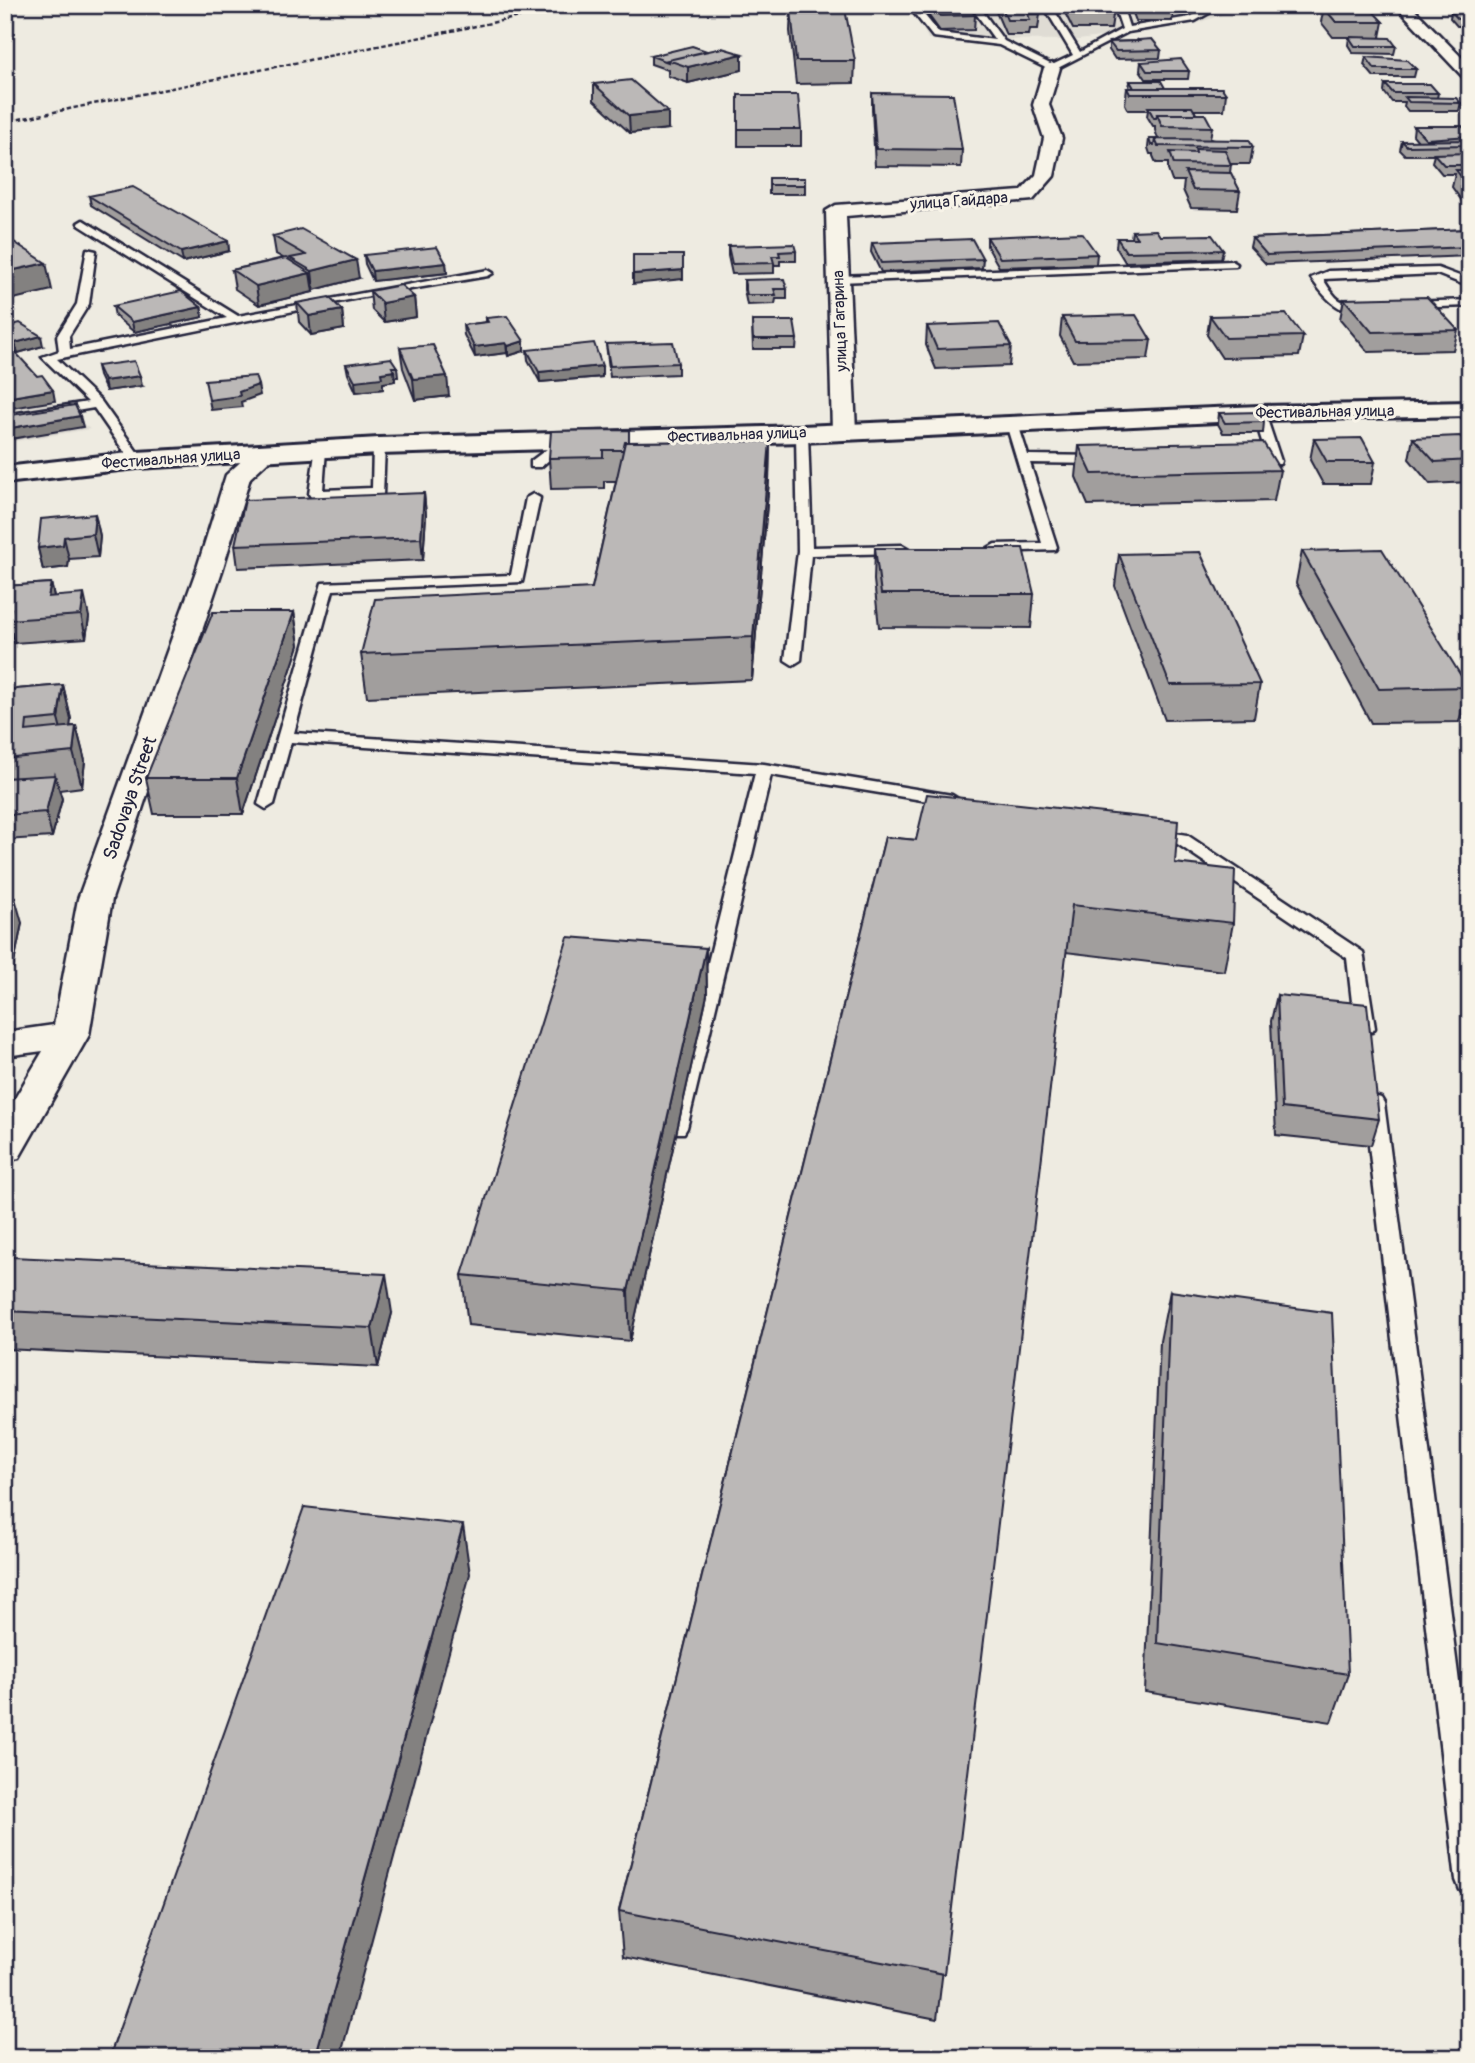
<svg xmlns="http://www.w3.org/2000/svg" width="1475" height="2063" font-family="Pangolin,sans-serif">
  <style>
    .built { fill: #dfdcd4 }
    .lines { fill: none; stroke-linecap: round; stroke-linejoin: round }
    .lane-casing { stroke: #22223b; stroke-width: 5 }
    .street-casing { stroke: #22223b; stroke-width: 5 }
    .secondary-casing { stroke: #22223b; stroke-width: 6 }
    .lane { fill: #f7f3e8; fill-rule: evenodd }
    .street { fill: #f7f3e8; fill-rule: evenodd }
    .secondary { fill: #f7f3e8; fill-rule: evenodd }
    .rail { stroke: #22223b; stroke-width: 2.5; stroke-dasharray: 4.5 2.5; stroke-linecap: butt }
    .wall { fill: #a19e9d; stroke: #22223b; stroke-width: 2 }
    .shaded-wall { fill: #838180; stroke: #22223b; stroke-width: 2 }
    .building { fill: #bbb8b7; stroke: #22223b; stroke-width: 2 }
    .labels { text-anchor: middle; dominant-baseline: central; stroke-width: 6; stroke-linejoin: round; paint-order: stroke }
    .far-street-label { font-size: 16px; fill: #22223b; stroke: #f7f3e8 }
    .street-label { font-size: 19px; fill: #22223b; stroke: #f7f3e8 }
  </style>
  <rect width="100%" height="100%" fill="#eeebe1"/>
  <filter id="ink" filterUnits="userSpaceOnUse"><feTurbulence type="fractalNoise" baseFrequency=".0143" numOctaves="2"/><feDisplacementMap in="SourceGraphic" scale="14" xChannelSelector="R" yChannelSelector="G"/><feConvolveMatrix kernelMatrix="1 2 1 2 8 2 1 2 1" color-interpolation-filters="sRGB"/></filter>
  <g filter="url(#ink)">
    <path class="built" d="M 912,5 L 1253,5 L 1200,22 L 1079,40 L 928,39 Z
      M 5,369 L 90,429 L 5,443 Z"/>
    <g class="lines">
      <defs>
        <path id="lane" d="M 970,5 L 978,5 L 1004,41 L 1052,65 L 1073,55 L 1043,5 L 1051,5 L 1080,52 L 1122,29 L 1114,5 L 1122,5 L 1129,27 L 1190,17 L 1213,5 L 1223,5 L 1195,21 L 1128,32 L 1052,71 L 999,45 L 933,37 L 910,8 L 917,6 L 939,33 L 995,40 Z
          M 83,220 L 238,316 L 488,270 L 493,273 L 488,276 L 358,298 L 57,359 L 101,401 L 143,460 L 137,464 L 132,463 L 94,408 L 5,423 L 5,415 L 88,402 L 42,357 L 59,351 L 57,336 L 77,304 L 87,249 L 96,251 L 89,304 L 69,336 L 70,349 L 227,318 L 79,225 L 78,223 Z
          M 1232,261 L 1237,264 L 1236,266 L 839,282 L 834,279 L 839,276 Z
          M 1438,268 L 1470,280 L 1470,287 L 1437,274 L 1323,279 C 1327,285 1332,294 1338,299 C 1348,307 1363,300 1373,306 C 1346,324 1325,298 1311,278 L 1328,271 Z
          M 1470,300 L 1470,306 L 1408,308 L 1402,305 L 1408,302 Z
          M 1259,409 L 1265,413 L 1281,461 L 1280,464 L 1248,465 L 1242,461 L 1248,457 L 1267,457 L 1253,413 Z
          M 1012,420 L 1018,424 L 1028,455 L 1103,456 L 1109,460 L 1103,464 L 1030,463 L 1057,547 L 1055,550 L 995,552 L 988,548 L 995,544 L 1042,543 L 1006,424 Z
          M 802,430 L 808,434 L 812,547 L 902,545 L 909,549 L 902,553 L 811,555 L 801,660 L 793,665 L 785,660 L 798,551 L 796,434 Z
          M 563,437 L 569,441 L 567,444 L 541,467 L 531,467 L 531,461 Z
          M 379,442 L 385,446 L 383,495 L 311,497 L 309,494 L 316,447 L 320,446 L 326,450 L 323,490 L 372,488 L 373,446 Z
          M 533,494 L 540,498 L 522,582 L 333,590 L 294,733 L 764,764 L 952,795 L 960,800 L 952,805 L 771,775 L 687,1128 L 684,1133 L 670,1133 L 667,1128 L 755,773 L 291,742 L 274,804 L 266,809 L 258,804 L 322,583 L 511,575 L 526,498 Z
          M 1151,829 L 1187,835 L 1363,952 L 1375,1028 L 1372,1032 L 1358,1032 L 1355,1028 L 1347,958 L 1176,843 L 1145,838 L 1142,834 L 1145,830 Z
          M 1374,1096 L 1381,1098 L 1384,1103 L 1470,1767 L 1470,1894 L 1460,1890 L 1456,1880 L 1364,1103 L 1367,1098 Z"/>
        <path id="street" d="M 1395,5 L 1410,5 L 1470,66 L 1470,80 L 1464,78 Z
          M 1052,63 L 1060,68 L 1049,105 L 1062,138 L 1054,176 L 1033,200 L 846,216 L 856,431 L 852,436 L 836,436 L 832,431 L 826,211 L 836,205 L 1021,191 L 1036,175 L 1044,138 L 1033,105 L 1044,68 Z
          M 266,445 L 275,447 L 278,452 L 250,478 L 222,571 L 112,899 L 89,1035 L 19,1158 L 5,1161 L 5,1115 L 43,1051 L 5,1056 L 5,1032 L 54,1025 L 78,899 L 196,571 L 226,475 L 257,447 Z"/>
        <path id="secondary" d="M 1470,402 L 1470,416 L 1259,420 L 802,442 L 379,454 L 137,468 L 5,483 L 5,467 L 137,452 L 379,438 L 802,426 L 1259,406 Z"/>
      </defs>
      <use href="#lane" class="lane-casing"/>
      <use href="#street" class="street-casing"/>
      <use href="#secondary" class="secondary-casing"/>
      <use href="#lane" class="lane"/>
      <use href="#street" class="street"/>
      <use href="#secondary" class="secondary"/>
      <path class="rail" d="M 5,122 L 579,5"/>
    </g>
    <path class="wall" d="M 921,5 L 967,5 L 975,15 L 974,30 L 940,31 Z
      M 993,5 L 1035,5 L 1040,14 L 1038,29 L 1030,29 L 1029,35 L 1006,35 Z
      M 1061,5 L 1113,5 L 1114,8 L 1111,29 L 1073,29 Z
      M 1130,5 L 1174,5 L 1172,21 L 1136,21 Z
      M 1318,5 L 1364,5 L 1364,7 L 1383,22 L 1380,37 L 1396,46 L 1394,54 L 1353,53 L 1348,45 L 1349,37 L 1333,37 L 1321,22 L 1323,12 Z
      M 791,9 L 855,61 L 854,83 L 796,84 L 790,31 Z
      M 1451,11 L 1470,11 L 1470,26 L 1457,26 L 1450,18 Z
      M 1465,30 L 1470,30 L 1470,43 L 1464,37 Z
      M 1138,40 L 1161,50 L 1160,58 L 1115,59 L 1109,50 L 1109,42 L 1138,41 Z
      M 707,51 L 742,54 L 742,70 L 688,83 L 668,76 L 668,70 L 651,64 L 651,56 Z
      M 1366,57 L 1416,69 L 1414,77 L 1374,77 L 1364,65 Z
      M 1141,62 L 1189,71 L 1188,79 L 1146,79 L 1140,70 Z
      M 1130,81 L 1165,88 L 1226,94 L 1224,110 L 1194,110 L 1196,114 L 1212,127 L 1210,139 L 1253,147 L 1250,164 L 1231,164 L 1230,173 L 1240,191 L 1237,209 L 1191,208 L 1183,190 L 1184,181 L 1172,181 L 1168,170 L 1168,163 L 1156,163 L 1153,156 L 1153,154 L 1150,154 L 1148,148 L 1149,139 L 1158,139 L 1155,130 L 1155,126 L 1153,126 L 1147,116 L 1148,110 L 1128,110 L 1125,104 L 1127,88 L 1129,88 Z
      M 594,84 L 668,129 L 630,133 L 594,100 Z
      M 1385,84 L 1438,93 L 1437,98 L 1461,103 L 1459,111 L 1408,111 L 1404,106 L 1405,102 L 1392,102 L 1384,92 Z
      M 872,93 L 962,150 L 961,167 L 875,166 L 872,109 Z
      M 738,95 L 801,129 L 801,146 L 738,146 Z
      M 1414,126 L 1470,134 L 1470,201 L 1462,201 L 1452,187 L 1455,174 L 1442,174 L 1432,162 L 1434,155 L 1405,155 L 1400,150 L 1402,141 L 1418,141 L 1413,135 Z
      M 769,178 L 805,178 L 805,194 L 769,194 Z
      M 89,196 L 228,241 L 229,251 L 183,262 L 91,205 Z
      M 1470,229 L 1470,256 L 1266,264 L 1250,247 L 1252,238 Z
      M 1132,231 L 1223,250 L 1221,259 L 1125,262 L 1116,247 L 1117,238 L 1131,238 Z
      M 273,236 L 359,278 L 314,290 L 312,289 L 313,292 L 259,305 L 235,289 L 232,270 L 283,258 L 276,254 Z
      M 987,237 L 1097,254 L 1096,264 L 999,267 L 987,246 Z
      M 872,243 L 983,259 L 982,268 L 881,272 L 871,252 Z
      M 728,246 L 796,251 L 796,261 L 780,261 L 780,265 L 774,265 L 774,273 L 732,274 L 728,256 Z
      M 364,255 L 446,263 L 447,273 L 373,281 L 365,264 Z
      M 744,280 L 787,289 L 787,299 L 776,299 L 775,304 L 747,305 L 744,290 Z
      M 370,291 L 414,297 L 416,317 L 384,322 L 372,310 Z
      M 1344,299 L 1458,330 L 1453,350 L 1368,352 L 1340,319 Z
      M 297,303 L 342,310 L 344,329 L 311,335 L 299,322 Z
      M 113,306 L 201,307 L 203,317 L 134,332 L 115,316 Z
      M 1210,316 L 1303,336 L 1299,356 L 1222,358 L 1207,335 Z
      M 1062,317 L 1151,340 L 1148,359 L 1073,361 L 1060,336 Z
      M 486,318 L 524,351 L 508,356 L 507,353 L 475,357 L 464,335 L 463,325 L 486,322 Z
      M 752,321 L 797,339 L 796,349 L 753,349 Z
      M 927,326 L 1011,346 L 1009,366 L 936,369 L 926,345 Z
      M 5,327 L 43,346 L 18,353 L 5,345 Z
      M 606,344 L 678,363 L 678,374 L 610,377 Z
      M 400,348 L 449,396 L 415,400 L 403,368 Z
      M 527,350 L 602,366 L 602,377 L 540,382 L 528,360 Z
      M 346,364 L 397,367 L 398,377 L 395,377 L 395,381 L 383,383 L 383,389 L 356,392 L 348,374 Z
      M 97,366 L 142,386 L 106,391 L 99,376 Z
      M 1219,413 L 1264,422 L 1263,433 L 1223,433 L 1218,424 Z
      M 1413,438 L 1470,447 L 1470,482 L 1430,484 L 1409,459 Z
      M 1314,439 L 1375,462 L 1371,484 L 1323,484 L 1310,460 Z
      M 770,441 L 769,480 L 752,680 L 367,697 L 361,654 L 592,588 L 616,481 L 604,481 L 604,488 L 551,489 L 549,458 L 630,442 Z
      M 1079,446 L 1280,470 L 1274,501 L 1088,505 L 1076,477 Z
      M 424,493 L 426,515 L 423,560 L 238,568 L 235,545 Z
      M 95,514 L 100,536 L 98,557 L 69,559 L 68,567 L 43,570 L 38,548 Z
      M 875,548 L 1034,594 L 1031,628 L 879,627 L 874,580 Z
      M 1302,551 L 1468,687 L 1459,722 L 1371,723 L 1296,583 Z
      M 1119,554 L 1260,684 L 1254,718 L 1165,720 L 1115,586 Z
      M 51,583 L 54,596 L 89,617 L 86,638 L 14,643 L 12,633 L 5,633 L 5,586 Z
      M 294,612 L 299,645 L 243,814 L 154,814 L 146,778 Z
      M 63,685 L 71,719 L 70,726 L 76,726 L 85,761 L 82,787 L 59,790 L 62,799 L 52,837 L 5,840 L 5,690 Z
      M 885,837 L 1175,863 L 1233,923 L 1224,971 L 1066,952 L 937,2019 L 623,1957 L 619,1911 Z
      M 5,899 L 22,923 L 13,968 L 5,969 Z
      M 706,948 L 707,995 L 630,1341 L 468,1325 L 462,1275 Z
      M 1277,995 L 1379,1119 L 1371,1145 L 1276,1135 L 1271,1021 Z
      M 5,1271 L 392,1313 L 378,1367 L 5,1349 Z
      M 1170,1291 L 1348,1674 L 1331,1722 L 1145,1692 L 1160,1341 Z"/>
    <path class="shaded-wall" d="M 742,54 L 742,70 L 688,83 L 688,67 Z
      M 668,112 L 668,129 L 630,133 L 629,116 Z
      M 228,241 L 229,251 L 183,262 L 181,252 Z
      M 356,260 L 359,278 L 314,290 L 312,271 Z
      M 46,263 L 52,290 L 5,301 L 5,272 Z
      M 446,263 L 447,273 L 373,281 L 372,271 Z
      M 683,270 L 683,279 L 633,284 L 633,274 Z
      M 310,273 L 313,292 L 259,305 L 256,286 Z
      M 414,297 L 416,317 L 384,322 L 382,303 Z
      M 201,307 L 203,317 L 134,332 L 132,322 Z
      M 342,310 L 344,329 L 311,335 L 309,316 Z
      M 41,336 L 43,346 L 18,353 L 15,343 Z
      M 524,341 L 524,351 L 508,356 L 508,346 Z
      M 506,343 L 507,353 L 475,357 L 474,347 Z
      M 602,366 L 602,377 L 540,382 L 539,372 Z
      M 394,371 L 395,381 L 383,383 L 383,389 L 356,392 L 355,381 L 381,373 Z
      M 140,376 L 142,386 L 106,391 L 104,381 Z
      M 447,376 L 449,396 L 415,400 L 413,379 Z
      M 258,385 L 260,395 L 241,402 L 242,407 L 211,410 L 209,400 Z
      M 53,390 L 55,401 L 5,409 L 5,398 Z
      M 80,416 L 83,427 L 5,440 L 5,429 Z
      M 770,441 L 769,480 L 752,680 L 753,637 Z
      M 424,493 L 426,515 L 423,560 L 421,538 Z
      M 95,514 L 100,536 L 98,557 L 93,534 Z
      M 64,537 L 69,559 L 68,567 L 43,570 L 38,548 Z
      M 51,583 L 56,606 L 48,597 Z
      M 84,594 L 89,617 L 86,638 L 81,615 Z
      M 294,612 L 299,645 L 243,814 L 237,778 Z
      M 63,685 L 71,719 L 67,753 L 58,718 Z
      M 76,726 L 85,761 L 82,787 L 73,752 Z
      M 55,775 L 62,799 L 52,837 L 46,812 Z
      M 15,898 L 22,923 L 13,968 L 6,942 Z
      M 706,948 L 707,995 L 630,1341 L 628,1291 Z
      M 386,1274 L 392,1313 L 378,1367 L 372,1328 Z
      M 463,1525 L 470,1574 L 340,2058 L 315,2058 Z"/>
    <path class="building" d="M 933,5 L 967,5 L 975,15 L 941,16 Z
      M 1001,5 L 1035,5 L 1040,14 L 1028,14 L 1030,20 L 1007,20 Z
      M 1074,5 L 1113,5 L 1114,8 L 1075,8 Z
      M 1323,7 L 1369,7 L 1383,22 L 1336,22 Z
      M 791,9 L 845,9 L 855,61 L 796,61 Z
      M 1451,11 L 1470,11 L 1470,19 L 1458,19 Z
      M 1349,37 L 1390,38 L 1396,46 L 1355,46 Z
      M 1152,39 L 1161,50 L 1116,51 L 1109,42 L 1139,41 L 1138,40 Z
      M 692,46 L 707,51 L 668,60 L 668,62 L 651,56 Z
      M 722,48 L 742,54 L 688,67 L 668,60 Z
      M 1366,57 L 1407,60 L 1416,69 L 1375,69 Z
      M 1181,59 L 1189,71 L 1147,71 L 1141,62 Z
      M 631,80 L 668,112 L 629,116 L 594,84 Z
      M 1130,81 L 1161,81 L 1165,88 L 1134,88 Z
      M 1385,84 L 1430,84 L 1438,93 L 1393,93 Z
      M 1127,88 L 1222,88 L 1226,94 L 1130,94 Z
      M 872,93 L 953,94 L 962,150 L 876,149 Z
      M 738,95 L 798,95 L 801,129 L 738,129 Z
      M 1405,97 L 1456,98 L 1461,103 L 1409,102 Z
      M 1148,107 L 1192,107 L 1196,114 L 1157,114 L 1156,118 L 1154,118 Z
      M 1157,114 L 1205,114 L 1212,127 L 1162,126 Z
      M 1414,126 L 1462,126 L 1470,134 L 1470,136 L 1426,139 Z
      M 1149,139 L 1155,139 L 1154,145 L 1151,145 Z
      M 1155,139 L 1249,140 L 1253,147 L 1158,146 Z
      M 1470,140 L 1470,145 L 1407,146 L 1402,141 Z
      M 1195,149 L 1225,150 L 1231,165 L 1174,164 L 1170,152 L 1196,153 Z
      M 1470,153 L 1470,165 L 1444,165 L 1434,154 Z
      M 1456,170 L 1470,170 L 1470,183 L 1466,183 Z
      M 1185,172 L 1231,173 L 1240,191 L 1193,190 Z
      M 769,178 L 805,178 L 805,185 L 769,185 Z
      M 133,187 L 228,241 L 181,252 L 89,196 Z
      M 301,229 L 356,260 L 312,271 L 290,258 L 306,255 L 273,236 Z
      M 1470,229 L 1470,247 L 1267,255 L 1252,238 Z
      M 1156,230 L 1160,236 L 1212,235 L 1223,250 L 1126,252 L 1117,238 L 1137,238 L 1132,231 Z
      M 1082,233 L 1097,254 L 1000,258 L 987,237 Z
      M 5,236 L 46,263 L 5,272 Z
      M 972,239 L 983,259 L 881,263 L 872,243 Z
      M 794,244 L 796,251 L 779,252 L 780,256 L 772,256 L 774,263 L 732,264 L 728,246 Z
      M 437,247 L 446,263 L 372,271 L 364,255 Z
      M 633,255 L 683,255 L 683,270 L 633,274 Z
      M 286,258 L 310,273 L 256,286 L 232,270 Z
      M 784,279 L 787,289 L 774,289 L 776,295 L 747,295 L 744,280 Z
      M 401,285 L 414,297 L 382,303 L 370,291 Z
      M 181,291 L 201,307 L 132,322 L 113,306 Z
      M 329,297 L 342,310 L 309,316 L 297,303 Z
      M 1427,297 L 1458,330 L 1372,332 L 1344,299 Z
      M 1286,314 L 1303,336 L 1226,338 L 1210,316 Z
      M 1136,315 L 1151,340 L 1075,341 L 1062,317 Z
      M 507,316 L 524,341 L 508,346 L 506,343 L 474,347 L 463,325 L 488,322 L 486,318 Z
      M 752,321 L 794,321 L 797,339 L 753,339 Z
      M 20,323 L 41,336 L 15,343 L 5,336 L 5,327 Z
      M 999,323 L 1011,346 L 937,349 L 927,326 Z
      M 673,342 L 678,363 L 610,366 L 606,344 Z
      M 594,343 L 602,366 L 539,372 L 527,350 Z
      M 433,345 L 447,376 L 413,379 L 400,348 Z
      M 16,353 L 37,376 L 42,375 L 53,390 L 5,398 L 5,354 Z
      M 391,358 L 397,367 L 392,367 L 394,371 L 381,373 L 382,378 L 355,381 L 346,364 Z
      M 134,361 L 140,376 L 104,381 L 97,366 Z
      M 255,376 L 258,385 L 239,392 L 240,396 L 209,400 L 205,380 Z
      M 75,405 L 80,416 L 5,429 L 5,416 Z
      M 1259,412 L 1264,422 L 1225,423 L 1219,413 Z
      M 629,430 L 629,442 L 625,442 L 623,450 L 603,450 L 603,457 L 549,458 L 551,431 Z
      M 1460,436 L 1470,447 L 1470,460 L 1435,462 L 1413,438 Z
      M 1362,438 L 1375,462 L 1327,462 L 1314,439 Z
      M 770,441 L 753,637 L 361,654 L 375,599 L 592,588 L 625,442 Z
      M 1263,442 L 1280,470 L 1092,474 L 1079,446 Z
      M 424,493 L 421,538 L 235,545 L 245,500 Z
      M 95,514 L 93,534 L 64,537 L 63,545 L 38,548 L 41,519 Z
      M 875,548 L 1023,548 L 1034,594 L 881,594 Z
      M 1382,549 L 1468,687 L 1379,689 L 1302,551 Z
      M 1200,552 L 1260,684 L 1170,685 L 1119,554 Z
      M 51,583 L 48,597 L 84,594 L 81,615 L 8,620 L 11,609 L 5,610 L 5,586 Z
      M 213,612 L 294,612 L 237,778 L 146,778 Z
      M 63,685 L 58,718 L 27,721 L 26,731 L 76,726 L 73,752 L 5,759 L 5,690 Z
      M 55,775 L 46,812 L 5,815 L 5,778 Z
      M 927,794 L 1178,821 L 1175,863 L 1235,870 L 1233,923 L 1072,905 L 944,1974 L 619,1911 L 885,837 L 916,840 Z
      M 15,898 L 6,942 L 5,942 L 5,899 Z
      M 568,937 L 706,948 L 628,1291 L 462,1275 Z
      M 1277,995 L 1367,1004 L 1379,1119 L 1282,1108 Z
      M 12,1257 L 386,1274 L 372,1328 L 5,1311 L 5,1271 Z
      M 1170,1291 L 1332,1313 L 1348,1674 L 1157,1643 Z
      M 304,1507 L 463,1525 L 315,2058 L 109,2058 Z"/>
  </g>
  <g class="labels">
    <g class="far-street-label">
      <text transform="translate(959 201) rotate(-4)">улица Гайдара</text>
      <text transform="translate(840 321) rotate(-92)">улица Гагарина</text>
      <text transform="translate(1325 412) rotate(-1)">Фестивальная улица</text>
      <text transform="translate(737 435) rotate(-2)">Фестивальная улица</text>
      <text transform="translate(171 459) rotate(-4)">Фестивальная улица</text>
    </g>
    <g class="street-label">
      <text transform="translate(130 798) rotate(-71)">Sadovaya Street</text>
    </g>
  </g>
  <rect width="1475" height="2063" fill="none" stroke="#f7f3e8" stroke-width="28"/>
  <rect x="14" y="14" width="1447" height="2035" fill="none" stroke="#22223b" stroke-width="2.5" filter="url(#ink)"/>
</svg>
